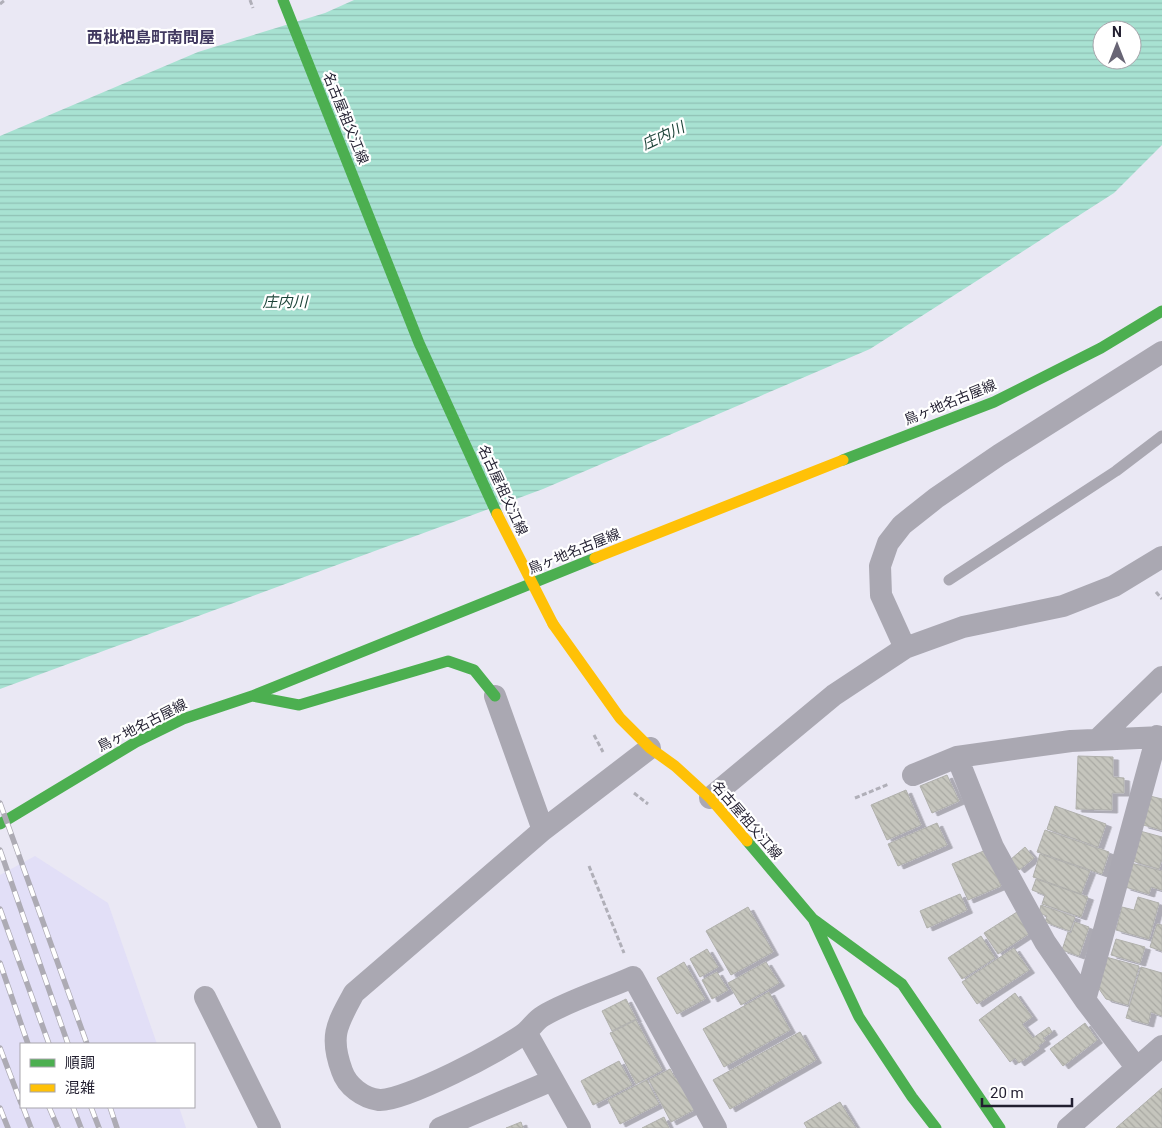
<svg xmlns="http://www.w3.org/2000/svg" width="1162" height="1128" font-family="Roboto,'Noto Sans JP',sans-serif">
  <style>
    .built { fill: #e2dff7 }
    .water { fill: url(#water-rules); fill-rule: evenodd }
    .building { fill: url(#building-back-hatch); stroke: #b0b0ac; filter: url(#shadow) }
    .lines { fill: none; stroke-linecap: round; stroke-linejoin: round }
    .path { stroke: #b0afb8; stroke-width: 3; stroke-dasharray: 5 2.5; stroke-linecap: butt }
    .lane { stroke: #aaa8b2; stroke-width: 11 }
    .street { stroke: #aaa8b2; stroke-width: 22 }
    .fast { stroke: #4caf50; stroke-width: 11 }
    .slow { stroke: #ffc107; stroke-width: 11 }
    .rail-casing { stroke: #adabb4; stroke-width: 5.5 }
    .rail { stroke: #fff; stroke-width: 4; stroke-dasharray: 11; stroke-linecap: butt }
    .path-bridge { stroke: #b0afb8; stroke-width: 3; stroke-dasharray: 5 2.5; stroke-linecap: butt }
    .fast-bridge { stroke: #4caf50; stroke-width: 11 }
    .slow-bridge { stroke: #ffc107; stroke-width: 11 }
    .labels { text-anchor: middle; dominant-baseline: central; stroke-width: 4.5; stroke-linejoin: round; paint-order: stroke }
    .street-label { font-size: 14px; fill: #221f30; stroke: #fff }
    .water-label { font-size: 15px; font-style: italic; fill: #1f453a; stroke: #fff }
    .quarter-label { font-size: 16px; font-weight: bold; fill: #413960; stroke: #fff }
  </style>
  <defs>
    <pattern id="water-rules" width="6" height="5" patternUnits="userSpaceOnUse" patternTransform="scale(1.25)"><rect width="6" height="5" fill="#a8e2d2"/><path d="M0 2.5h6" fill="none" stroke="#90c1b5"/></pattern>
    <pattern id="building-back-hatch" width="6" height="6" patternUnits="userSpaceOnUse" patternTransform="scale(1.25)"><rect width="6" height="6" fill="#c5c5bd"/><path d="M-1 5l2 2M0 0l6 6M5-1l2 2" fill="none" stroke="#a9a9a3"/></pattern>
    <filter id="shadow"><feDropShadow dx="5.5" dy="3" stdDeviation="0" flood-color="#0004"/></filter>
  </defs>
  <rect width="100%" height="100%" fill="#eae8f4"/>
  <path class="built" d="M 35,856 L 108,903 L 157,1044 L 21,1044 L 21,1107 L 179,1107 L 186,1128 L 0,1128 L 0,875 Z"/>
  <path class="water" d="M 354,0 L 1162,0 L 1162,145 L 1114,193 L 870,349 L 543,489 L 0,689 L 0,136 L 198,52 L 325,13 ZM 1102,30 L 1132,30 L 1132,60 L 1102,60 Z"/>
  <path class="building" d="M 1078,756 L 1113,757 L 1113,777 L 1124,778 L 1124,793 L 1112,793 L 1112,810 L 1076,809 Z
    M 947,775 L 959,801 L 932,813 L 920,786 Z
    M 906,790 L 921,825 L 887,840 L 871,805 Z
    M 1150,796 L 1162,799 L 1162,830 L 1143,825 Z
    M 1055,806 L 1106,824 L 1098,847 L 1047,829 Z
    M 937,823 L 947,845 L 898,866 L 888,844 Z
    M 1045,830 L 1109,852 L 1102,874 L 1037,852 Z
    M 1140,831 L 1162,837 L 1162,859 L 1159,869 L 1132,861 Z
    M 1025,847 L 1034,858 L 1019,870 L 1010,860 Z
    M 986,850 L 1001,886 L 968,900 L 952,864 Z
    M 1040,854 L 1090,871 L 1081,894 L 1033,877 Z
    M 1131,863 L 1162,871 L 1162,890 L 1151,887 L 1149,894 L 1125,887 Z
    M 1036,879 L 1088,897 L 1081,917 L 1042,904 L 1045,895 L 1032,890 Z
    M 960,894 L 967,910 L 927,928 L 920,911 Z
    M 1138,897 L 1159,903 L 1149,939 L 1116,930 L 1122,907 L 1134,910 Z
    M 1041,905 L 1075,917 L 1070,931 L 1045,922 L 1047,916 L 1039,913 Z
    M 748,907 L 773,952 L 731,975 L 706,931 Z
    M 1017,912 L 1030,933 L 998,954 L 984,933 Z
    M 1075,922 L 1089,927 L 1079,956 L 1062,950 L 1068,932 L 1071,933 Z
    M 1157,924 L 1162,925 L 1162,951 L 1150,947 Z
    M 981,936 L 995,958 L 962,979 L 948,958 Z
    M 1116,939 L 1145,947 L 1140,963 L 1111,955 Z
    M 1014,948 L 1029,970 L 977,1004 L 962,982 Z
    M 707,949 L 718,967 L 700,977 L 690,959 Z
    M 1106,957 L 1139,966 L 1128,1005 L 1106,999 L 1097,986 Z
    M 684,962 L 705,999 L 677,1014 L 657,978 Z
    M 766,962 L 779,983 L 741,1005 L 728,983 Z
    M 1141,967 L 1162,973 L 1162,1016 L 1151,1012 L 1148,1024 L 1126,1018 Z
    M 717,972 L 728,990 L 712,999 L 702,980 Z
    M 769,992 L 790,1030 L 724,1067 L 703,1029 Z
    M 1015,993 L 1032,1017 L 1022,1024 L 1033,1038 L 1049,1027 L 1052,1032 L 1043,1038 L 1045,1041 L 1038,1046 L 1040,1048 L 1019,1063 L 1015,1058 L 1010,1062 L 979,1020 Z
    M 626,999 L 636,1019 L 612,1031 L 602,1011 Z
    M 636,1020 L 662,1070 L 636,1084 L 610,1033 Z
    M 1085,1023 L 1097,1040 L 1063,1066 L 1050,1049 Z
    M 800,1032 L 816,1060 L 730,1109 L 713,1080 Z
    M 619,1061 L 632,1085 L 593,1105 L 581,1081 Z
    M 670,1069 L 675,1078 L 679,1076 L 696,1109 L 671,1122 L 649,1080 Z
    M 647,1080 L 659,1104 L 620,1124 L 608,1100 Z
    M 1162,1088 L 1162,1128 L 1116,1128 Z
    M 840,1102 L 856,1128 L 807,1128 L 804,1123 Z
    M 664,1117 L 669,1128 L 642,1128 Z
    M 521,1122 L 523,1128 L 506,1128 Z"/>
  <g class="lines">
    <path class="path" d="M 0,4 L 5,0
      M 1156,592 L 1162,599
      M 594,735 L 603,752
      M 634,793 L 648,804
      M 855,798 L 889,784
      M 589,866 L 624,953"/>
    <path class="lane" d="M 949,580 L 1116,471 L 1162,436"/>
    <path class="street" d="M 905,648 L 881,595 L 880,566 L 888,543 L 902,525 L 936,498 L 999,455 L 1162,352
      M 495,696 L 543,830
      M 1097,740 L 1162,677
      M 650,748 L 543,830 L 354,993 C 337,1024 329,1036 342,1071 C 347,1086 363,1098 379,1100 C 403,1102 505,1049 526,1032 C 532,1027 536,1020 543,1016 C 570,1000 604,990 633,977 L 716,1128
      M 957,757 L 993,847 L 1045,942 L 1085,1000 L 1136,1067
      M 913,775 L 957,757 L 1071,741 L 1162,737
      M 710,798 L 834,695 L 905,648 L 963,627 L 1063,606 L 1114,586 L 1162,557
      M 205,997 L 270,1128
      M 1085,1000 L 1157,736
      M 526,1032 L 580,1128
      M 440,1128 L 553,1080
      M 1068,1128 L 1162,1046"/>
    <path class="fast" d="M 843,460 L 994,402 L 1101,348 L 1162,311
      M 252,696 L 299,705 L 448,661 L 474,670 L 495,696
      M 0,824 L 136,742 L 183,719 L 252,696 L 595,558
      M 747,841 L 813,919 L 902,984 L 1000,1128
      M 814,921 L 859,1017 L 912,1097 L 936,1128"/>
    <path class="slow" d="M 595,558 L 843,460
      M 553,624 L 620,718 L 650,748 L 675,766 L 710,798 L 747,841"/>
    <defs>
      <path id="rail" d="M 0,803 L 87,1044
        M 0,850 L 68,1044
        M 0,909 L 49,1044
        M 0,963 L 28,1044
        M 0,1048 L 21,1103
        M 23,1107 L 31,1128
        M 49,1107 L 58,1128
        M 73,1107 L 81,1128
        M 91,1107 L 99,1128
        M 110,1107 L 117,1128
        M 0,1108 L 8,1128"/>
    </defs>
    <use href="#rail" class="rail-casing"/>
    <use href="#rail" class="rail"/>
    <path class="path-bridge" d="M 250,0 L 253,8"/>
    <path class="fast-bridge" d="M 283,0 L 419,343 L 497,514"/>
    <path class="slow-bridge" d="M 497,514 L 553,624"/>
  </g>
  <g class="labels">
    <g class="street-label">
      <text transform="translate(346 118) rotate(68)">名古屋祖父江線</text>
      <text transform="translate(950 402) rotate(-22)">鳥ヶ地名古屋線</text>
      <text transform="translate(503 490) rotate(65)">名古屋祖父江線</text>
      <text transform="translate(574 551) rotate(-22)">鳥ヶ地名古屋線</text>
      <text transform="translate(142 725) rotate(-27)">鳥ヶ地名古屋線</text>
      <text transform="translate(747 820) rotate(49)">名古屋祖父江線</text>
    </g>
    <g class="water-label">
      <text transform="translate(663 136) rotate(-25)">庄内川</text>
      <text x="285" y="302">庄内川</text>
    </g>
    <g class="quarter-label">
      <text x="151" y="37">西枇杷島町南問屋</text>
    </g>
  </g>
  <rect x="20" y="1043" width="175" height="65" fill="#ffffff" stroke="#a7a5ac"/>
  <rect x="30" y="1059" width="25" height="8" fill="#4caf50" stroke="#a7a5ac"/>
  <text x="65" y="1068" font-size="15" fill="#221f30">順調</text>
  <rect x="30" y="1084" width="25" height="8" fill="#ffc107" stroke="#a7a5ac"/>
  <text x="65" y="1093" font-size="15" fill="#221f30">混雑</text>
  <g transform="translate(1117 45)"><circle r="24" fill="#ffffff" stroke="#a7a5ac"/>
  <path d="M0-4L9 19L0 12L-9 19Z" fill="#686575"/>
  <text y="-8" font-size="14" font-weight="bold" text-anchor="middle" fill="#221f30">N</text>
  </g>
  <path d="M982 1098v8h90v-8" fill="none" stroke="#221f30" stroke-width="2.5"/>
  <text x="990" y="1098" font-size="15" fill="#221f30" stroke="#ffffff" stroke-width="4" paint-order="stroke">20 m</text>
</svg>
